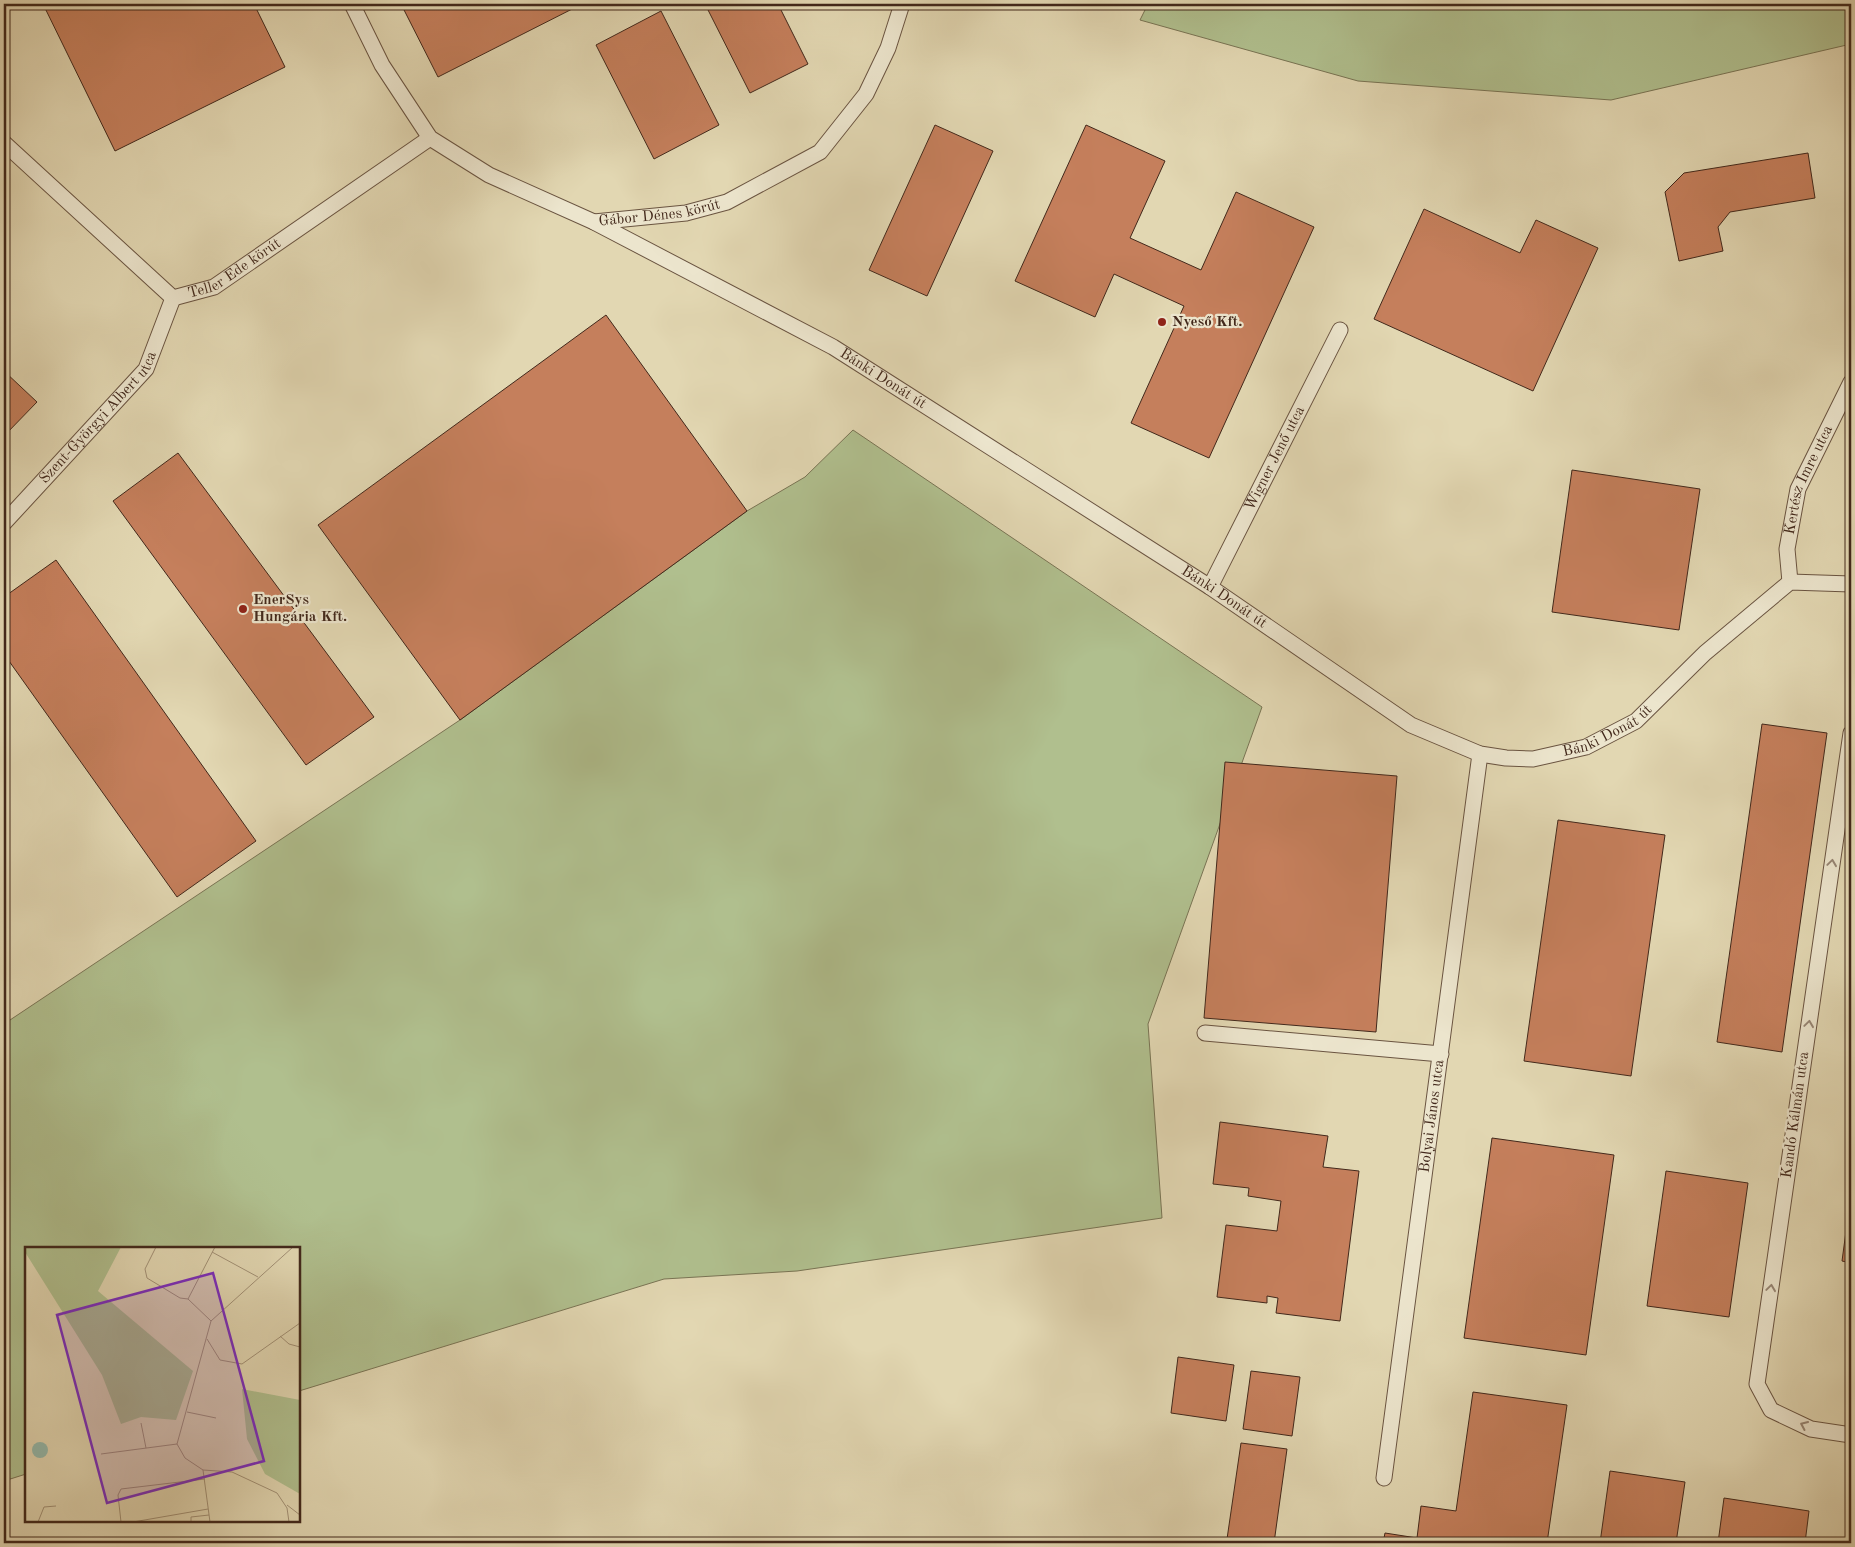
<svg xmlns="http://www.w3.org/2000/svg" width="1855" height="1547" font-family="'Old Standard TT',serif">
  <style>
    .green { fill: #b0bf8e; stroke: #797454 }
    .building { fill: #c57f5c; stroke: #42281b }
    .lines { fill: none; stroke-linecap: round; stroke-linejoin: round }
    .service-casing { stroke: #6a5441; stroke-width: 17 }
    .service { stroke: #ece5cd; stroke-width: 15 }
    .oneway { stroke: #978674 }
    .poi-dot { fill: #8f2418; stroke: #ece5cd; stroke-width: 2 }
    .labels { text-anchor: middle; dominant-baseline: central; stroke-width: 4.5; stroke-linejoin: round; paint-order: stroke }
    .street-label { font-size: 15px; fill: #42281b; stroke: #ece5cd }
    .poi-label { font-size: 15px; font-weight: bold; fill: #42281b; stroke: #ece5cd; text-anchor: start }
    .inset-road { fill: none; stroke: #a29176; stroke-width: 1 }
    .view { fill: #7b2cbf; fill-opacity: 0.15; stroke: #7b2cbf; stroke-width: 2.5 }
    .inset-edge { fill: none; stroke: #42281b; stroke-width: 2.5 }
  </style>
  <rect width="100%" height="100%" fill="#e2d7b2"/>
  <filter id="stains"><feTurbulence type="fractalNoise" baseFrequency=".004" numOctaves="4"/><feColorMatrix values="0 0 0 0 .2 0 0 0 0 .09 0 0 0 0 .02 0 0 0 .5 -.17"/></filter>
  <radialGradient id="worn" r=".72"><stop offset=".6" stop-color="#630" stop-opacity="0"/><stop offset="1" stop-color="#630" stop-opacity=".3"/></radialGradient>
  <path class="green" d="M 1148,4 L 1851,4 L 1851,44 L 1611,100 L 1358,81 L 1140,20 Z
    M 853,430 L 1262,707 L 1148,1024 L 1162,1218 L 797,1271 L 664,1279 L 299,1391 L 299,1248 L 26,1248 L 26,1474 L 4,1481 L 4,1024 L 460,720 L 747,511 L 805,477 Z"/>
  <path class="building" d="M 43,4 L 254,4 L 285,67 L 115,151 Z
    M 401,4 L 582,4 L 438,77 Z
    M 705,4 L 778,4 L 808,64 L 750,93 Z
    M 661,11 L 719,125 L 654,159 L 596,45 Z
    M 935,125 L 993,151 L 927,296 L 869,270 Z
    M 1086,125 L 1165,161 L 1130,238 L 1201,270 L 1236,192 L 1314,227 L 1209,458 L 1131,423 L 1184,306 L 1114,274 L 1095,317 L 1015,281 Z
    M 1808,153 L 1815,198 L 1730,212 L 1718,227 L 1723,251 L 1679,261 L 1665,192 L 1684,173 Z
    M 1424,209 L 1520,253 L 1536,220 L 1598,248 L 1533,391 L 1374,319 Z
    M 606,315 L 747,511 L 460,720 L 318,525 Z
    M 4,371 L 37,402 L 4,436 Z
    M 178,453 L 374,717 L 306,765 L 113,501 Z
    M 1572,470 L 1700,489 L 1679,630 L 1552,612 Z
    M 56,560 L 256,841 L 177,897 L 4,654 L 4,597 Z
    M 1762,724 L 1827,733 L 1782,1052 L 1717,1042 Z
    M 1225,762 L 1397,776 L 1376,1032 L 1204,1018 Z
    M 1558,820 L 1665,835 L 1631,1076 L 1524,1061 Z
    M 1220,1122 L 1328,1136 L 1323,1167 L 1359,1171 L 1340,1321 L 1276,1313 L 1278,1298 L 1267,1296 L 1267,1303 L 1217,1297 L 1226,1225 L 1277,1231 L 1281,1201 L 1248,1196 L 1249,1188 L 1213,1184 Z
    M 1492,1138 L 1614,1155 L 1586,1355 L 1464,1338 Z
    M 1666,1171 L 1748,1183 L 1729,1317 L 1647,1306 Z
    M 1851,1194 L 1851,1263 L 1842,1261 Z
    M 1178,1357 L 1234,1365 L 1226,1421 L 1171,1413 Z
    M 1251,1371 L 1300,1377 L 1292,1436 L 1243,1429 Z
    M 1473,1392 L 1567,1405 L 1547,1543 L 1383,1543 L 1385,1533 L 1417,1538 L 1421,1506 L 1456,1511 Z
    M 1241,1443 L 1287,1449 L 1274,1543 L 1227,1539 Z
    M 1610,1471 L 1685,1482 L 1676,1543 L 1600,1543 Z
    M 1724,1498 L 1809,1511 L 1805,1543 L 1718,1543 Z"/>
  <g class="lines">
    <defs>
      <g id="service">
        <path id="s1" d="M 352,4 L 382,65 L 430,138 L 489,175 L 594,222 L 833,347 L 1210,587 L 1411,725 L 1480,754 L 1506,758 L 1533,759 L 1586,747 L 1636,721 L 1705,653 L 1790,582 L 1851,584"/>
        <path id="s2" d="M 4,143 L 173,298 L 214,287 L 430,138"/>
        <path id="s3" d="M 594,222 L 686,213 L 727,202 L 820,152 L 866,94 L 888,48 L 902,4"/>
        <path id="s4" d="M 4,523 L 146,369 L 173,298"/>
        <path id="s5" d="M 1790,582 L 1787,549 L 1798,489 L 1851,382"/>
        <path id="s6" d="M 1210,587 L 1340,330"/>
        <path d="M 1851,733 L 1757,1384 L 1771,1410 L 1811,1429 L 1851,1435"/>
        <path d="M 1205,1033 L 1441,1054"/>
        <path id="s7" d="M 1384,1478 L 1480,754"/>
      </g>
    </defs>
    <use href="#service" class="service-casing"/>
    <use href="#service" class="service"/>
  </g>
  <defs><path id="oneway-chevron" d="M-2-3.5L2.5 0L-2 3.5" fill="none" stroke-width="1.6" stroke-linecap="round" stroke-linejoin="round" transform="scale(1.25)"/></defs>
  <g class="oneway">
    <use href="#oneway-chevron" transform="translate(1832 863) rotate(-82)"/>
    <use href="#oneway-chevron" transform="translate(1809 1024) rotate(-82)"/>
    <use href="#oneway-chevron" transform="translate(1771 1288) rotate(-82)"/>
    <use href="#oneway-chevron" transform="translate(1804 1425) rotate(-156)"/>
  </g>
  <g class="poi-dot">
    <circle cx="1162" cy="322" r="5"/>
    <circle cx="243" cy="609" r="5"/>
  </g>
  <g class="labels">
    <g class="street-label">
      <text stroke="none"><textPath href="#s3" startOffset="66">Gábor Dénes körút</textPath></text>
      <text stroke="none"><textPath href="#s2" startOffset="298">Teller Ede körút</textPath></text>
      <text stroke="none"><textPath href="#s1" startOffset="669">Bánki Donát út</textPath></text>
      <text stroke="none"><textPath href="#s4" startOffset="142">Szent-Györgyi Albert utca</textPath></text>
      <text stroke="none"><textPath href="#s6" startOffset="144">Wigner Jenő utca</textPath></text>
      <text stroke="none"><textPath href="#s5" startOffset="106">Kertész Imre utca</textPath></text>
      <text stroke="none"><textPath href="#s1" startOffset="1074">Bánki Donát út</textPath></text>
      <text stroke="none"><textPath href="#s1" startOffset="1509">Bánki Donát út</textPath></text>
      <text transform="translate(1796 1115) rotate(-82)">Kandó Kálmán utca</text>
      <text stroke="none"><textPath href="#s7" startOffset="365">Bolyai János utca</textPath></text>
    </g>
    <g class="poi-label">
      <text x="1172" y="322">Nyeső Kft.</text>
      <text x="253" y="600">EnerSys<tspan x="253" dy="17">Hungária Kft.</tspan></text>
    </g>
  </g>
  <g transform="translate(25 1247)">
    <rect width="275" height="275" fill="#e2d7b2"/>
    <path d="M 0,0 L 96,0 L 73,44 L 168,124 L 151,173 L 116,170 L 96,177 L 77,128 L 0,5 ZM 217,142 L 275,153 L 275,247 L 240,227 L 222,192 Z" fill="#b0bf8e"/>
    <path d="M7 203a8 8 0 1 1 16 0a8 8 0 1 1-16 0Z" fill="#95baac"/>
    <path class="inset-road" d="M 131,0 L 120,22 L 122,31 L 155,51 L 163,52M 187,5 L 233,30M 186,74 L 163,52 L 190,0M 255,89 L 264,97 L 275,100M 182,92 L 195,113 L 217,117 L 275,76M 162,165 L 191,171M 116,176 L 121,201M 76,207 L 152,197M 178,223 L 207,225 L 252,246 L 262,261 L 264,275M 262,258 L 275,268M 13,275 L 19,260 L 31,259M 96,275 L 93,248 L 96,242 L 180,232M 108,275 L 183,262M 166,275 L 166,270 L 184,268M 185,275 L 178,223 L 160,211 L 152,197 L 186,74 L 268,0"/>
    <path class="view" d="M 188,26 L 239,214 L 82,256 L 32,68 Z"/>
    <rect width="275" height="275" class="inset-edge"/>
  </g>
  <rect width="1855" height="1547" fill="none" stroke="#e2d7b2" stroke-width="20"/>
  <rect x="5" y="5" width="1845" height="1537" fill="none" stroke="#42281b" stroke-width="2.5"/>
  <rect x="10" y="10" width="1835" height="1527" fill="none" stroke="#42281b"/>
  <rect width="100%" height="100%" filter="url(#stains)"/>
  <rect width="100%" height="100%" fill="url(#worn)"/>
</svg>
